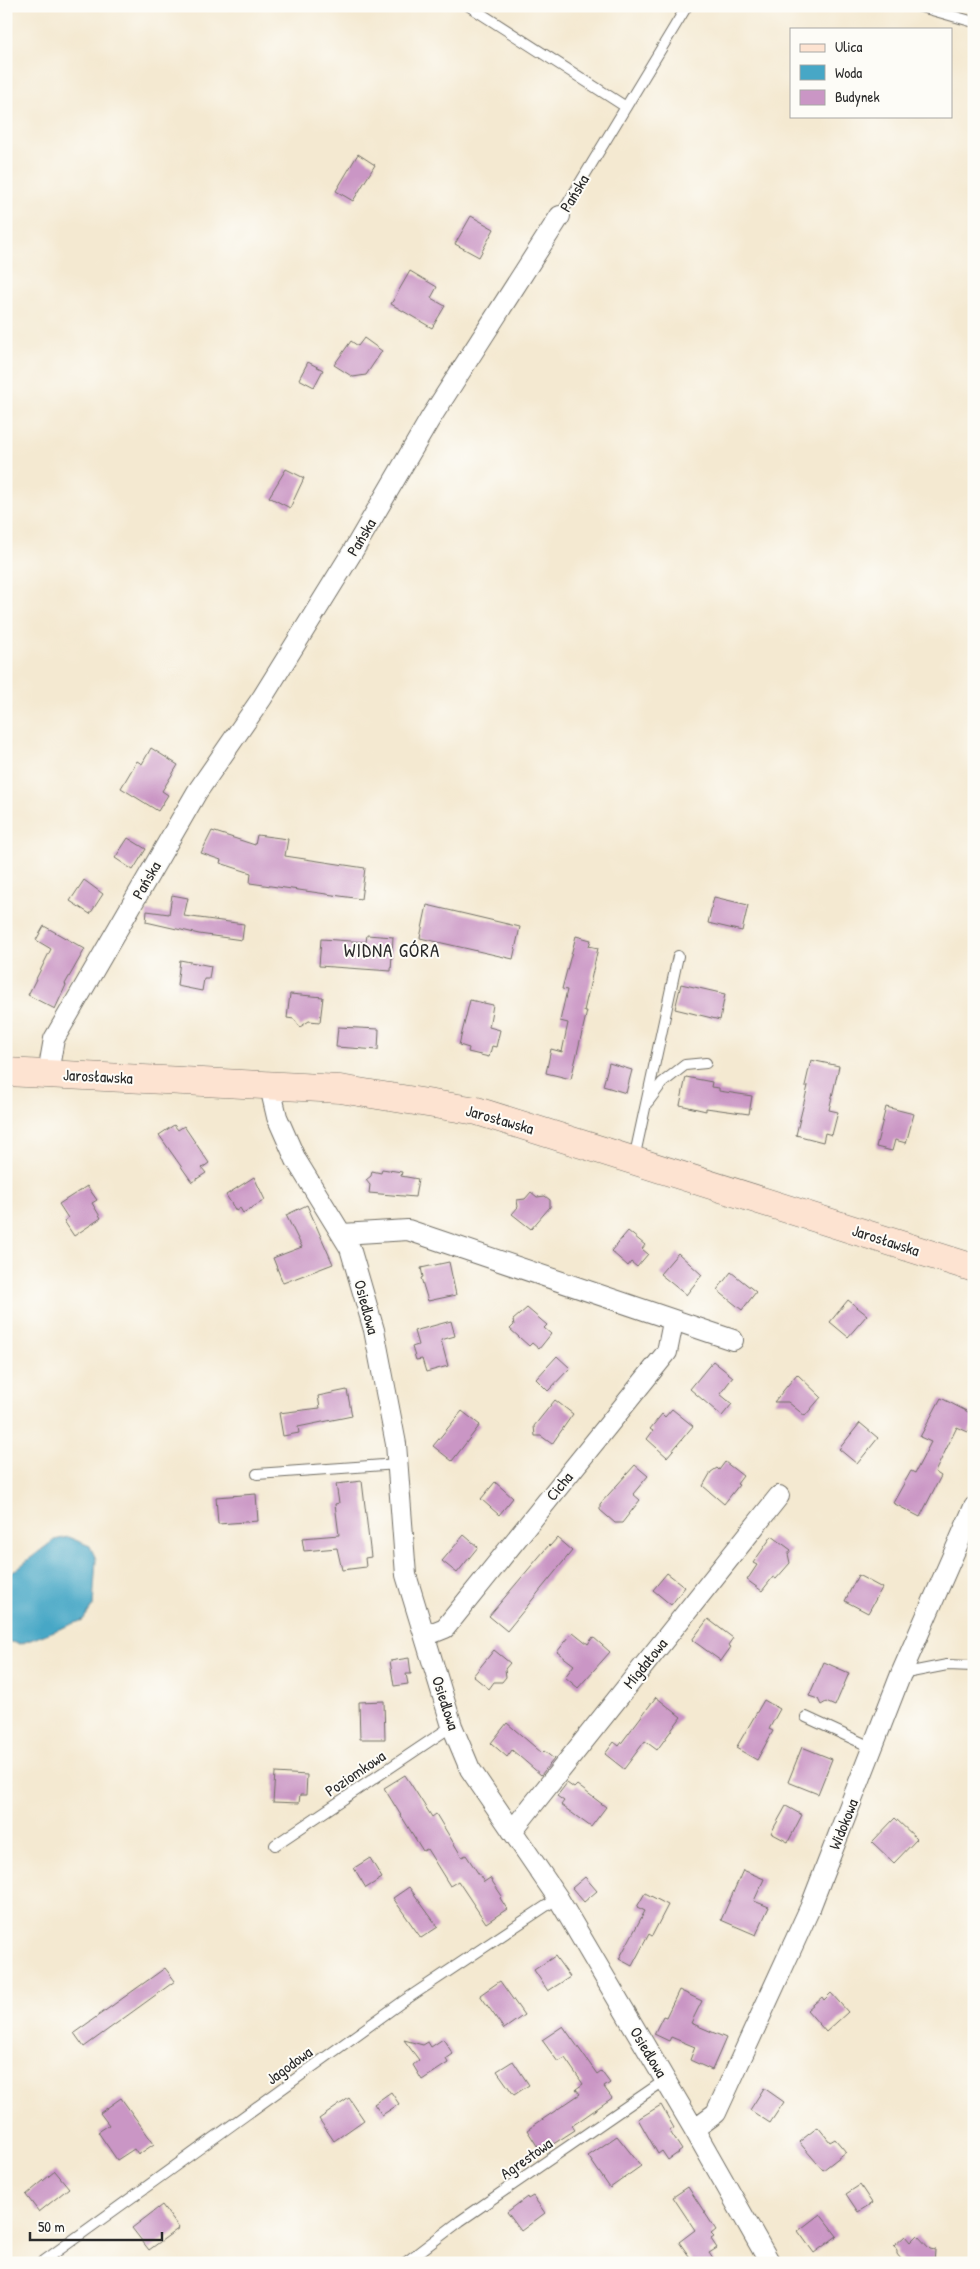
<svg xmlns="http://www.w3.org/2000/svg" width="980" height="2269" font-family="'Patrick Hand',sans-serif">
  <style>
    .water { fill: #47a7c6; stroke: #396978 }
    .building { fill: #ca96c5 }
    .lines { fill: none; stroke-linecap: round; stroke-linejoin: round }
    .lane-casing { stroke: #716e65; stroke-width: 12 }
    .street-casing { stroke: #716e65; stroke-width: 22 }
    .secondary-casing { stroke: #716e65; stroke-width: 29 }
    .lane { stroke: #fff; stroke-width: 10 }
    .street { stroke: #fff; stroke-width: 20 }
    .secondary { stroke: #fde3d1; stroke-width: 28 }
    .labels { text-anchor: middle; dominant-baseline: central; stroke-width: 4; stroke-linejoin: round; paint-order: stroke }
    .street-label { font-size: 16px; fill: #2b2b2b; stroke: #fdfcf7 }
    .quarter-label { font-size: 19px; letter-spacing: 1px; fill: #2b2b2b; stroke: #fdfcf7 }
  </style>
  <rect width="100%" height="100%" fill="#fdfcf7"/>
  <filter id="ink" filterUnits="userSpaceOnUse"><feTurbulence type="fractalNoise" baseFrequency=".02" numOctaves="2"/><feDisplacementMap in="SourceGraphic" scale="10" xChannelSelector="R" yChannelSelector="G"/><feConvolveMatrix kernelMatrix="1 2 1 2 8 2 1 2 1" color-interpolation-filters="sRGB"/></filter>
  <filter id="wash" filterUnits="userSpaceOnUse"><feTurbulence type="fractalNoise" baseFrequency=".0096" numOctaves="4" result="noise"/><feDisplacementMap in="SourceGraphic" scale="20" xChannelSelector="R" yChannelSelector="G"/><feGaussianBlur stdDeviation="1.12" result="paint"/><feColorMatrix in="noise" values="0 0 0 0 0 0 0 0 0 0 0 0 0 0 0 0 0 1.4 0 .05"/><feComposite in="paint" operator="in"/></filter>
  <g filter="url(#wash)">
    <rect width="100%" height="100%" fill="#f4e9d1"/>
    <path class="water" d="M 68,1537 L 90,1546 L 96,1559 L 93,1606 L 83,1620 L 20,1644 L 6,1641 L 6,1577 L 54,1540 Z"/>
    <g id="blocks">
      <path class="building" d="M 358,154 L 375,165 L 353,201 L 336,191 Z
        M 471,216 L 494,229 L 479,257 L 455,244 Z
        M 410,271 L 437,287 L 431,298 L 445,306 L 432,328 L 391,304 Z
        M 364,338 L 382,351 L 366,375 L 353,377 L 334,365 L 351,341 L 358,346 Z
        M 308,362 L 323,370 L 314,387 L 299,379 Z
        M 286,469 L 304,478 L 290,508 L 269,497 Z
        M 151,748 L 178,765 L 162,791 L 168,795 L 158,811 L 121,788 L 137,761 L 142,764 Z
        M 212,831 L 255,845 L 257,835 L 288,839 L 285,856 L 365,868 L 361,899 L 250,883 L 251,873 L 220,863 L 221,860 L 201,853 Z
        M 128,838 L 146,849 L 133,870 L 115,858 Z
        M 84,880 L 103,894 L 90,914 L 70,901 Z
        M 172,895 L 188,898 L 184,916 L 244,924 L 242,940 L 199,934 L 146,922 L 147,911 L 169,914 Z
        M 714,897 L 748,905 L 742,931 L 708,923 Z
        M 427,905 L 520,927 L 513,959 L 420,938 Z
        M 44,926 L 85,949 L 65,984 L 66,985 L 55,1009 L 28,995 L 51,949 L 36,940 Z
        M 367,935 L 393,937 L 391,971 L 319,966 L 321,939 L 366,942 Z
        M 576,936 L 591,940 L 589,946 L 598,948 L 584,1011 L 587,1011 L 571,1079 L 546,1073 L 551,1049 L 562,1052 L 568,1023 L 560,1021 L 567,990 L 562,989 Z
        M 180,960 L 211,966 L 209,979 L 204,979 L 202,991 L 177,986 Z
        M 681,984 L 725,994 L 720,1020 L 675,1009 Z
        M 290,994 L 323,997 L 320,1022 L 309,1021 L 300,1027 L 294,1019 L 287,1018 Z
        M 470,1000 L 493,1005 L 489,1027 L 500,1030 L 496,1047 L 492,1046 L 489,1057 L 468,1052 L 469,1048 L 459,1045 Z
        M 338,1027 L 379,1029 L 378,1050 L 336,1047 Z
        M 811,1060 L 839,1066 L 829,1110 L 838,1112 L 832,1135 L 825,1133 L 823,1142 L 796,1135 L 808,1086 L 805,1086 Z
        M 609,1063 L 632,1070 L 626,1093 L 603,1086 Z
        M 686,1077 L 712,1082 L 711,1087 L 719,1088 L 719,1091 L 752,1096 L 749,1114 L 706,1108 L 706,1111 L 680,1105 Z
        M 886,1107 L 914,1114 L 906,1143 L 895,1140 L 892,1151 L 876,1147 Z
        M 174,1125 L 178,1130 L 184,1126 L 209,1163 L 202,1168 L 206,1173 L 192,1182 L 159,1135 Z
        M 382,1169 L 402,1172 L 401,1176 L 418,1179 L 415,1197 L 369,1193 L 370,1185 L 366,1180 L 371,1176 L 372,1171 L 381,1173 Z
        M 254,1177 L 265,1200 L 243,1213 L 240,1208 L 236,1211 L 226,1195 Z
        M 87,1186 L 97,1200 L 92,1203 L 101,1218 L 74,1236 L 64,1221 L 68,1218 L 59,1204 Z
        M 531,1192 L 537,1197 L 545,1196 L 550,1200 L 550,1207 L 531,1229 L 512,1214 L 518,1207 L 517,1200 L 525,1199 Z
        M 307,1205 L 333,1264 L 283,1283 L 273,1258 L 302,1247 L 286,1215 Z
        M 628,1231 L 645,1245 L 642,1249 L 648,1254 L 637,1267 L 631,1262 L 628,1266 L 611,1251 Z
        M 678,1253 L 702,1275 L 686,1295 L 660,1274 Z
        M 449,1262 L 456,1295 L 428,1301 L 421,1278 L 423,1277 L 421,1268 Z
        M 731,1272 L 756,1292 L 742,1310 L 717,1290 Z
        M 848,1300 L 867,1315 L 848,1337 L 830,1322 Z
        M 527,1308 L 547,1325 L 544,1328 L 551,1334 L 539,1349 L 532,1343 L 529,1346 L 510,1329 L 514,1325 L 513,1320 Z
        M 451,1321 L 455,1336 L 441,1340 L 448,1366 L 426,1372 L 422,1359 L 416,1360 L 412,1347 L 418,1345 L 414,1331 Z
        M 557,1356 L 570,1368 L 548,1391 L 536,1379 Z
        M 713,1361 L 733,1377 L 720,1394 L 732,1404 L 722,1416 L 690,1389 Z
        M 797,1374 L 821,1397 L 805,1416 L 788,1402 L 774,1402 Z
        M 347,1390 L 352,1416 L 298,1427 L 299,1433 L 283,1436 L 279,1413 L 320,1408 L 318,1396 Z
        M 941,1398 L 974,1415 L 974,1422 L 968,1432 L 957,1427 L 935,1472 L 941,1476 L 920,1517 L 893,1503 L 911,1471 L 915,1473 L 931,1442 L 920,1437 Z
        M 555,1400 L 573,1414 L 552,1444 L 541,1436 L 535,1436 L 534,1426 Z
        M 672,1409 L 693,1426 L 667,1457 L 647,1439 L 653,1431 L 650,1429 L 662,1414 L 665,1417 Z
        M 462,1411 L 480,1425 L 452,1461 L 433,1446 Z
        M 860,1423 L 878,1438 L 857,1464 L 839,1449 Z
        M 725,1462 L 743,1476 L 737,1484 L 739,1485 L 724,1504 L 703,1486 L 711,1472 L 717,1468 L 719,1470 Z
        M 635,1465 L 648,1476 L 633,1494 L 640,1500 L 622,1523 L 615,1523 L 600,1510 L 600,1504 Z
        M 362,1481 L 371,1557 L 365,1558 L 366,1567 L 342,1570 L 337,1548 L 304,1551 L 302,1538 L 339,1535 L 335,1504 L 339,1503 L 336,1484 Z
        M 495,1482 L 513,1498 L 499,1515 L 481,1499 Z
        M 256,1494 L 258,1521 L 218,1524 L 216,1497 Z
        M 464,1535 L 478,1547 L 457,1573 L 442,1561 Z
        M 772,1536 L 791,1550 L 788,1554 L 790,1563 L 776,1579 L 773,1577 L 762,1591 L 747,1580 L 757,1565 L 753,1563 Z
        M 557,1538 L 572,1551 L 507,1631 L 489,1616 L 549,1545 L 550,1546 Z
        M 667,1573 L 685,1587 L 671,1605 L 653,1590 Z
        M 858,1575 L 882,1588 L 868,1613 L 845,1601 Z
        M 708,1619 L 733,1638 L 728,1645 L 731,1647 L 721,1661 L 692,1640 Z
        M 573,1632 L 588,1644 L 593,1637 L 610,1652 L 578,1688 L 565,1677 L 574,1665 L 557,1652 Z
        M 494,1650 L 510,1663 L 505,1669 L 506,1677 L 502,1682 L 494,1682 L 489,1689 L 473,1676 Z
        M 409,1658 L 411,1674 L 406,1674 L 408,1684 L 394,1686 L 390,1661 Z
        M 824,1662 L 849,1673 L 835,1706 L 826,1702 L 821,1705 L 818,1699 L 809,1696 Z
        M 656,1697 L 681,1717 L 657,1750 L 645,1741 L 624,1769 L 605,1754 L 614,1742 L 619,1746 Z
        M 764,1700 L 780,1709 L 769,1729 L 773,1731 L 757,1760 L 736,1748 Z
        M 384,1701 L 385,1739 L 360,1739 L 359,1702 Z
        M 507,1723 L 542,1753 L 544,1751 L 554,1759 L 541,1775 L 512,1750 L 507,1757 L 491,1743 Z
        M 802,1747 L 832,1759 L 818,1794 L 788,1782 Z
        M 275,1773 L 307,1775 L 306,1795 L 300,1795 L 299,1803 L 273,1802 Z
        M 405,1775 L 432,1817 L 436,1814 L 462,1857 L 466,1855 L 484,1882 L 490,1878 L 502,1896 L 500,1898 L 507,1909 L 486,1923 L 458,1881 L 450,1886 L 427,1849 L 423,1851 L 384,1788 Z
        M 567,1783 L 574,1788 L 577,1785 L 606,1807 L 591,1827 L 561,1805 L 564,1801 L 557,1796 Z
        M 786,1806 L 802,1815 L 788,1842 L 771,1833 Z
        M 895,1818 L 917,1839 L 894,1863 L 872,1842 Z
        M 370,1858 L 382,1878 L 366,1888 L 354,1868 Z
        M 743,1870 L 764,1879 L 754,1901 L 769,1907 L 756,1935 L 721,1920 Z
        M 585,1877 L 597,1891 L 584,1902 L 572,1888 Z
        M 409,1887 L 438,1927 L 421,1938 L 393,1898 Z
        M 645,1893 L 668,1905 L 652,1936 L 649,1934 L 632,1966 L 619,1959 L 645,1911 L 637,1907 Z
        M 555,1956 L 570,1977 L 548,1991 L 534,1970 Z
        M 165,1968 L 175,1981 L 84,2047 L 74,2033 Z
        M 500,1981 L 524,2015 L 504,2029 L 480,1995 Z
        M 679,1990 L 702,2001 L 691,2023 L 726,2038 L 712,2070 L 690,2060 L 695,2047 L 671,2037 L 669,2041 L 654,2034 L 663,2016 L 666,2017 Z
        M 831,1993 L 848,2012 L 826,2032 L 807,2010 L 822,1997 L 824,2000 Z
        M 563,2026 L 597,2074 L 601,2071 L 610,2083 L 604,2087 L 612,2098 L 572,2126 L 575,2130 L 541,2152 L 527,2130 L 580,2094 L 576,2089 L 583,2084 L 565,2058 L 558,2062 L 542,2040 Z
        M 443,2039 L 453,2054 L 446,2059 L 448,2063 L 422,2080 L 413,2065 L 419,2060 L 404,2040 L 423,2045 L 428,2042 L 431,2047 Z
        M 513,2061 L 529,2085 L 514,2095 L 497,2071 Z
        M 764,2088 L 784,2102 L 770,2123 L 750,2110 Z
        M 391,2092 L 399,2104 L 382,2115 L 374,2104 Z
        M 121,2098 L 154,2144 L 138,2155 L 134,2149 L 117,2160 L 98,2132 L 109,2125 L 100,2113 Z
        M 349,2098 L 364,2120 L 334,2141 L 319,2119 Z
        M 661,2105 L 674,2128 L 669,2130 L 682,2150 L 668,2160 L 662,2151 L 658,2154 L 638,2119 Z
        M 818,2127 L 830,2142 L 835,2139 L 846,2152 L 823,2170 L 799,2142 Z
        M 617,2136 L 641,2166 L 610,2188 L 588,2156 Z
        M 55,2171 L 69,2188 L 39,2212 L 26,2195 Z
        M 860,2185 L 872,2203 L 858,2212 L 846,2194 Z
        M 688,2187 L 716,2230 L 711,2234 L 714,2237 L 711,2239 L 717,2248 L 709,2253 L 716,2263 L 694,2263 L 679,2242 L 695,2230 L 673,2197 Z
        M 533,2196 L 545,2213 L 521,2231 L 507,2212 L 527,2197 L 528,2199 Z
        M 162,2205 L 179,2228 L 149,2250 L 132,2228 Z
        M 820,2214 L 837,2236 L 814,2253 L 798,2231 Z
        M 917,2235 L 930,2249 L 935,2250 L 934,2263 L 904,2263 L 897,2254 L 897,2250 L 894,2246 L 905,2236 L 910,2242 Z"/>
    </g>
  </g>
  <g filter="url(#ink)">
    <use href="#blocks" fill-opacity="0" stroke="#716e65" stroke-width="1"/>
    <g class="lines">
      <defs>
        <path id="lane" d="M 469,6 L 626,107
          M 918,6 L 974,22
          M 560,216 L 687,6
          M 648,1102 L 662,1083 L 685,1065 L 706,1063
          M 634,1159 L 678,956
          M 257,1474 L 398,1464
          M 901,1674 L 947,1665 L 974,1666
          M 806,1717 L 873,1748
          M 275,1845 L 452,1726
          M 41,2263 L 402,2002 L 558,1898
          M 405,2263 L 460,2221 L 665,2080"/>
        <path id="street" d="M 48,1073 L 54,1039 L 197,792 L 262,698 L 353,551 L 430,419 L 560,216
          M 270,1087 L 277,1117 L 296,1160 L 350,1248 L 374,1330 L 396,1444 L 406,1575 L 452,1726 L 470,1769 L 558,1898 L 694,2129 L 770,2263
          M 342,1234 L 408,1230 L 733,1340
          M 425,1636 L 445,1628 L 667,1352 L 673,1322
          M 512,1831 L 779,1496
          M 694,2129 L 716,2113 L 810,1908 L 901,1674 L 974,1507"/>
        <path id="secondary" d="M 6,1072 L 340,1089 L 477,1111 L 974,1268"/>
      </defs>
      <use href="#lane" class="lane-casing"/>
      <use href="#street" class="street-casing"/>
      <use href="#secondary" class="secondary-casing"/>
      <use href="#lane" class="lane"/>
      <use href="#street" class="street"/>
      <use href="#secondary" class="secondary"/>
    </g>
  </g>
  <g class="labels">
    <g class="street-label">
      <text transform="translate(574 193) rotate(-59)">Pańska</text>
      <text transform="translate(361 537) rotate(-59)">Pańska</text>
      <text transform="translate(146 880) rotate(-60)">Pańska</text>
      <text transform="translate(98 1076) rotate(3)">Jarosławska</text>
      <text transform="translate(500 1119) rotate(16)">Jarosławska</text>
      <text transform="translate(886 1240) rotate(18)">Jarosławska</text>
      <text transform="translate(367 1307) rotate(75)">Osiedlowa</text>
      <text transform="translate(559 1486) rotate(-51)">Cicha</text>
      <text transform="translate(645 1663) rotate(-51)">Migdałowa</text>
      <text transform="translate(446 1703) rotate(72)">Osiedlowa</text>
      <text transform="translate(355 1773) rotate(-34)">Poziomkowa</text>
      <text transform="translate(843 1824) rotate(-68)">Widokowa</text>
      <text transform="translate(649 2052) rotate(59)">Osiedlowa</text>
      <text transform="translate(289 2065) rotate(-36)">Jagodowa</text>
      <text transform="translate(526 2158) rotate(-35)">Agrestowa</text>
    </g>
    <g class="quarter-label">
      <text x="392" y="950">WIDNA GÓRA</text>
    </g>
  </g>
  <rect width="980" height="2269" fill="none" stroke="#fdfcf7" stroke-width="25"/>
  <rect x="790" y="28" width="162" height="90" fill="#fdfcf7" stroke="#a9a8a5"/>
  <rect x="800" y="44" width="25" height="8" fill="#fde3d1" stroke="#a9a8a5"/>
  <text x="835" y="52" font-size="15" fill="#2b2b2b">Ulica</text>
  <rect x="800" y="65" width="25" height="15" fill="#47a7c6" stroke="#a9a8a5"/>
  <text x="835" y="78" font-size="15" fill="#2b2b2b">Woda</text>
  <rect x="800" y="90" width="25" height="15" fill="#ca96c5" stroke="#a9a8a5"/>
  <text x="835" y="102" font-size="15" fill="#2b2b2b">Budynek</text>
  <path d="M30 2232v8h132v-8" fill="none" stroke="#2b2b2b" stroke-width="2.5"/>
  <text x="38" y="2232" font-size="15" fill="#2b2b2b" stroke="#fdfcf7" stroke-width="4" paint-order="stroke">50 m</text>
</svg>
